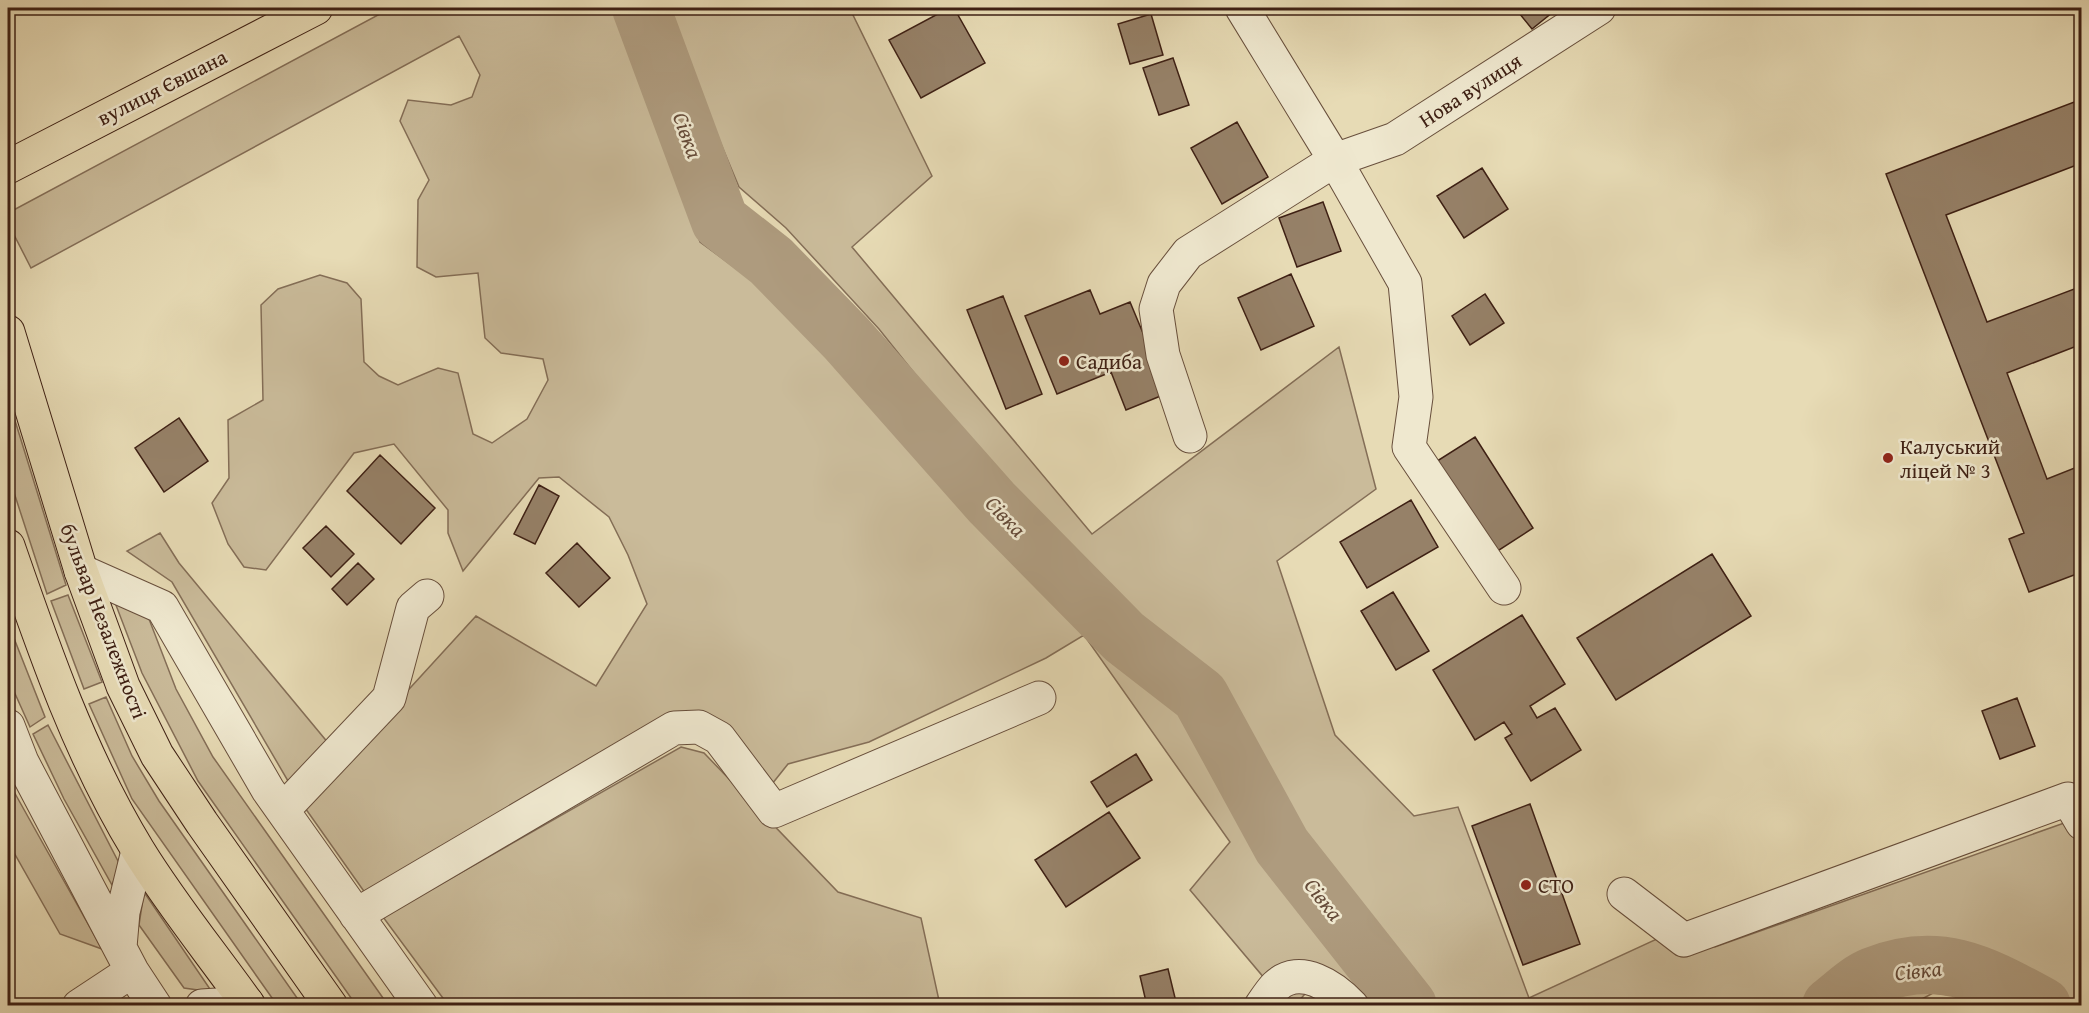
<svg xmlns="http://www.w3.org/2000/svg" width="2089" height="1013" font-family="'Gentium Book Plus',serif">
  <style>
    .green { fill: #cabb9a; stroke: #846e57; stroke-width: 1.5 }
    .lines { fill: none; stroke-linecap: round; stroke-linejoin: round }
    .river { stroke: #ae9b7e; stroke-width: 58 }
    .building { fill: #968168; stroke: #3e2014; stroke-width: 1.5 }
    .minor-casing { stroke: #684f3c; stroke-width: 35 }
    .major-casing { stroke: #3e2014; stroke-width: 35 }
    .minor { stroke: #efe8cf; stroke-width: 33 }
    .major { stroke: #e7dbb5; stroke-width: 33 }
    .poi-dot { fill: #8f2418; stroke: #efe8cf; stroke-width: 2 }
    .labels { text-anchor: middle; dominant-baseline: central; stroke-width: 5; stroke-linejoin: round; paint-order: stroke }
    .street-label { font-size: 21px; fill: #3e2014; stroke: #efe8cf }
    .poi-label { font-size: 21px; fill: #3e2014; stroke: #efe8cf; text-anchor: start }
    .water-label { font-size: 22px; font-style: italic; fill: #654b39; stroke: #efe8cf }
  </style>
  <rect width="100%" height="100%" fill="#e7dbb5"/>
  <filter id="stains"><feTurbulence type="fractalNoise" baseFrequency=".00333" numOctaves="4"/><feColorMatrix values="0 0 0 0 .2 0 0 0 0 .09 0 0 0 0 .02 0 0 0 .5 -.17"/></filter>
  <radialGradient id="worn" r=".72"><stop offset=".6" stop-color="#630" stop-opacity="0"/><stop offset="1" stop-color="#630" stop-opacity=".3"/></radialGradient>
  <path class="green" d="M 391,8 L 624,8 L 700,242 L 798,314 L 862,392 L 1084,634 L 1089,568 L 1019,504 L 879,329 L 786,228 L 739,187 L 664,8 L 858,8 L 853,15 L 932,176 L 852,247 L 1092,534 L 1339,347 L 1376,489 L 1277,561 L 1335,735 L 1414,816 L 1458,807 L 1529,998 L 1687,925 L 1715,947 L 2081,817 L 2081,1005 L 2004,1005 L 1994,1000 L 1933,993 L 1909,1006 L 1347,1006 L 1315,983 L 1295,1005 L 1287,1005 L 1190,890 L 1230,842 L 1084,635 L 1046,658 L 869,742 L 788,764 L 772,784 L 712,721 L 368,897 L 303,805 L 476,616 L 596,686 L 647,604 L 628,555 L 609,517 L 559,477 L 539,478 L 463,571 L 448,533 L 448,510 L 394,444 L 354,453 L 266,570 L 244,567 L 228,544 L 212,503 L 229,478 L 228,420 L 263,400 L 261,305 L 278,289 L 320,275 L 347,283 L 361,299 L 364,362 L 379,376 L 398,385 L 438,368 L 458,373 L 473,434 L 492,443 L 527,419 L 548,380 L 543,359 L 501,353 L 485,338 L 478,273 L 436,277 L 417,267 L 418,200 L 429,180 L 400,121 L 408,100 L 451,105 L 472,97 L 480,75 L 459,36 L 31,268 L 8,223 L 8,213 Z
    M 8,398 L 66,585 L 47,594 L 8,474 Z
    M 160,533 L 179,563 L 329,744 L 288,781 L 172,582 L 127,551 Z
    M 68,595 L 102,682 L 84,689 L 51,601 Z
    M 114,600 L 149,619 L 176,689 L 213,757 L 388,1005 L 356,1005 L 198,781 L 142,673 Z
    M 8,623 L 45,717 L 30,727 L 8,678 Z
    M 106,697 L 132,756 L 159,801 L 302,1005 L 277,1005 L 132,799 L 89,704 Z
    M 48,725 L 120,865 L 112,885 L 64,799 L 33,734 Z
    M 681,747 L 704,753 L 838,892 L 921,918 L 940,1005 L 448,1005 L 383,917 Z
    M 8,781 L 102,949 L 60,934 L 8,842 Z
    M 144,892 L 212,992 L 184,988 L 139,925 Z"/>
  <g class="lines">
    <path class="river" d="M 641,8 L 720,221 L 771,261 L 847,339 L 992,503 L 1124,637 L 1200,696 L 1282,846 L 1408,1006
      M 1831,1006 C 1844,996 1858,982 1873,976 C 1940,949 1984,975 2042,1006"/>
  </g>
  <path class="building" d="M 949,8 L 954,8 L 985,63 L 921,98 L 889,40 Z
    M 1515,8 L 1558,8 L 1532,29 Z
    M 1151,14 L 1163,55 L 1130,64 L 1118,24 Z
    M 1173,58 L 1189,105 L 1159,115 L 1143,68 Z
    M 2082,99 L 2082,163 L 1946,215 L 1987,322 L 2082,286 L 2082,344 L 2007,373 L 2047,479 L 2082,465 L 2082,523 L 2079,524 L 2082,572 L 2029,592 L 2009,539 L 2024,533 L 1886,174 Z
    M 1237,122 L 1268,177 L 1222,204 L 1191,148 Z
    M 1482,168 L 1508,209 L 1464,238 L 1437,196 Z
    M 1323,202 L 1341,251 L 1297,267 L 1279,218 Z
    M 1291,274 L 1314,326 L 1261,350 L 1238,298 Z
    M 1090,290 L 1100,314 L 1130,302 L 1168,393 L 1126,410 L 1111,372 L 1057,394 L 1025,316 Z
    M 1485,294 L 1504,323 L 1470,345 L 1452,316 Z
    M 1003,296 L 1042,394 L 1006,409 L 967,310 Z
    M 179,418 L 208,461 L 164,492 L 135,448 Z
    M 1475,437 L 1533,528 L 1493,554 L 1434,463 Z
    M 380,455 L 435,508 L 401,544 L 347,491 Z
    M 539,485 L 559,496 L 535,544 L 514,534 Z
    M 1411,500 L 1438,547 L 1367,588 L 1340,542 Z
    M 326,526 L 354,554 L 331,577 L 303,548 Z
    M 577,543 L 610,578 L 579,607 L 546,573 Z
    M 1712,554 L 1751,616 L 1616,700 L 1577,638 Z
    M 358,563 L 374,579 L 347,605 L 332,589 Z
    M 1393,592 L 1429,651 L 1396,670 L 1361,611 Z
    M 1522,615 L 1565,684 L 1530,706 L 1537,718 L 1555,708 L 1581,750 L 1531,781 L 1505,738 L 1512,734 L 1504,722 L 1475,740 L 1433,670 Z
    M 2017,698 L 2035,746 L 2000,759 L 1982,711 Z
    M 1136,754 L 1152,780 L 1107,807 L 1091,782 Z
    M 1530,804 L 1580,944 L 1523,965 L 1472,826 Z
    M 1109,812 L 1140,858 L 1066,907 L 1035,860 Z
    M 1168,969 L 1177,1006 L 1147,1006 L 1140,976 Z"/>
  <g class="lines">
    <defs>
      <path id="minor" d="M 1190,436 L 1163,355 L 1156,309 L 1164,284 L 1188,253 L 1335,160 L 1242,8
        M 81,571 L 162,607 L 268,790 L 421,1006
        M 1504,588 L 1409,447 L 1416,397 L 1405,283 L 1335,160 L 1395,139 L 1599,8
        M 8,726 L 22,762 L 132,971 L 155,1006
        M 283,810 L 389,698 L 413,608 L 427,596
        M 1624,894 L 1684,940 L 2068,799 L 2082,823
        M 356,915 L 674,728 L 699,727 L 719,738 L 774,811 L 1039,698
        M 120,947 L 123,912 L 138,851
        M 79,1006 L 132,971
        M 202,1006 L 247,1003
        M 1261,1006 C 1266,999 1270,992 1276,986 C 1300,963 1334,987 1352,1006"/>
      <path id="major" d="M 8,167 L 316,8
        M 8,332 L 81,571 L 123,686 L 157,755 L 202,823 L 331,1006
        M 8,546 C 44,650 80,755 138,850 C 171,904 212,954 249,1006"/>
    </defs>
    <use href="#minor" class="minor-casing"/>
    <use href="#major" class="major-casing"/>
    <use href="#minor" class="minor"/>
    <use href="#major" class="major"/>
  </g>
  <g class="poi-dot">
    <circle cx="1064" cy="361" r="6"/>
    <circle cx="1888" cy="458" r="6"/>
    <circle cx="1526" cy="885" r="6"/>
  </g>
  <g class="labels">
    <g class="street-label">
      <text transform="translate(162 87) rotate(-27)">вулиця Євшана</text>
      <text transform="translate(1470 90) rotate(-33)">Нова вулиця</text>
      <text transform="translate(104 621) rotate(69)">бульвар Незалежності</text>
    </g>
    <g class="poi-label">
      <text x="1076" y="361">Садиба</text>
      <text x="1900" y="446">Калуський<tspan x="1900" dy="24">ліцей № 3</tspan></text>
      <text x="1538" y="885">СТО</text>
    </g>
    <g class="water-label">
      <text transform="translate(688 135) rotate(70)">Сівка</text>
      <text transform="translate(1006 516) rotate(46)">Сівка</text>
      <text transform="translate(1324 899) rotate(52)">Сівка</text>
      <text transform="translate(1918 970) rotate(-6)">Сівка</text>
    </g>
  </g>
  <rect width="2089" height="1013" fill="none" stroke="#e7dbb5" stroke-width="30"/>
  <rect x="9" y="9" width="2071" height="995" fill="none" stroke="#3e2014" stroke-width="3"/>
  <rect x="15" y="15" width="2059" height="983" fill="none" stroke="#3e2014" stroke-width="1.5"/>
  <rect width="100%" height="100%" filter="url(#stains)"/>
  <rect width="100%" height="100%" fill="url(#worn)"/>
</svg>
